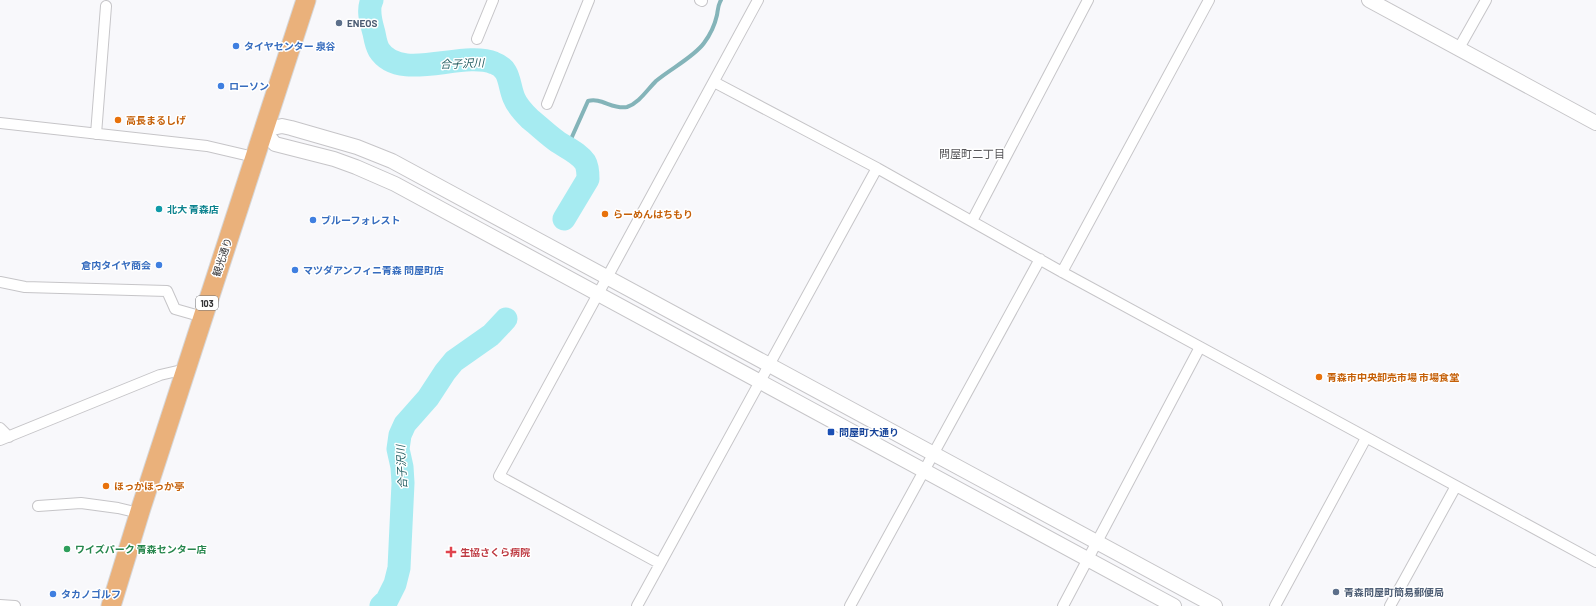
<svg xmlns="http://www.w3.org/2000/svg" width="1596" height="606" font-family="Barlow,'Noto Sans JP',sans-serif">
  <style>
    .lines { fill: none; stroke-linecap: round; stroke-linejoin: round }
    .stream { stroke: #84b4b9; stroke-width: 4 }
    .river { stroke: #a6ebf1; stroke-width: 23 }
    .street-casing { stroke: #c6c5c8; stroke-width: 12 }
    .secondary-casing { stroke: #c6c5c8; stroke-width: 16 }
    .highway-casing { stroke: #d6d6d7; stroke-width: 21 }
    .street { stroke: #fff; stroke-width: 10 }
    .secondary { stroke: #fff; stroke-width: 14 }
    .highway { stroke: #eab17b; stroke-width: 19 }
    .service-dot { fill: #5c6f8a; stroke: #fff; stroke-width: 1.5 }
    .shop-dot { fill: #3f7fe0; stroke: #fff; stroke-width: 1.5 }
    .food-dot { fill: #e8710a; stroke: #fff; stroke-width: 1.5 }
    .culture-dot { fill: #0f9aa8; stroke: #fff; stroke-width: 1.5 }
    .transit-dot { fill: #1a4fb4; stroke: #fff; stroke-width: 1.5 }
    .leisure-dot { fill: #2e9e5b; stroke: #fff; stroke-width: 1.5 }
    .health-dot { fill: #e0444e; stroke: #fff; stroke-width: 1.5 }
    .labels { text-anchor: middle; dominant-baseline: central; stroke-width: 3; stroke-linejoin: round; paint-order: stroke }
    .shield { fill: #fff; stroke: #707072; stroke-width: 1 }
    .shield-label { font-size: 9px; font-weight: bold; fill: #333335 }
    .service-label { font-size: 10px; font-weight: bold; fill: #4e5e75; stroke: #fff; text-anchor: start }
    .shop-label { font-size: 10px; font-weight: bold; fill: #366cbe; stroke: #fff; text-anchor: start }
    .food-label { font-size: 10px; font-weight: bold; fill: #c56008; stroke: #fff; text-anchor: start }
    .culture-label { font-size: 10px; font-weight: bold; fill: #0d838f; stroke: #fff; text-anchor: start }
    .street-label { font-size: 10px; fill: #333335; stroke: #fff }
    .transit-label { font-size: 10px; font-weight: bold; fill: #164399; stroke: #fff; text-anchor: start }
    .leisure-label { font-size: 10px; font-weight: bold; fill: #27864d; stroke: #fff; text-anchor: start }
    .health-label { font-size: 10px; font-weight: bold; fill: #be3a42; stroke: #fff; text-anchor: start }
    .water-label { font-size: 11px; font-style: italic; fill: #235d61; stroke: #fff }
    .neighbourhood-label { font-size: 11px; fill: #565558; stroke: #fff }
  </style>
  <rect width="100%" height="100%" fill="#f8f8fb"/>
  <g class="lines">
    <path class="stream" d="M 567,148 L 588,101 C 601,97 613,110 627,107 C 639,103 647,90 656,81 C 670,69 694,57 704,43 C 710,35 715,24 717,15 C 718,9 718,5 721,0"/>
    <path class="river" d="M 372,0 C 367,10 371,22 374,33 C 375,38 376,45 379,50 C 400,83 462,50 494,63 C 511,69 508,84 514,98 C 517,106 524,113 530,119 C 540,127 548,135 558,142 C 567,148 579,153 585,162 C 588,167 588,174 588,179 L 564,219
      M 381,606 L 387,600 L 395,584 L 399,568 L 403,483 L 402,467 L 398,449 L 400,435 L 405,424 L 428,398 L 445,372 L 454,361 L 491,335 L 506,319"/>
    <defs>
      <path id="street" d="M 700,0 L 702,1
        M 477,39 L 493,0
        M 1459,48 L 1486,0
        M 714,82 L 877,168 L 1062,272 L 1596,562
        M 547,104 L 589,0
        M 0,123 L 207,146 L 254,157
        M 96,134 L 106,6
        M 972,221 L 1088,0
        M 1062,272 L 1209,0
        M 0,282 L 25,287 L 167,291 L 175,309 L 203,317
        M 0,428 L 9,437
        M 0,440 L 160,375 L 186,369
        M 38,506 L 81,503 L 118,508 L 139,513
        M 659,563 L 499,476 L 758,0
        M 0,605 L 15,606
        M 637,606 L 877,168
        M 850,606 L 1040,259
        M 1063,606 L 1200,347
        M 1275,606 L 1366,438
        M 1390,606 L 1456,486"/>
      <path id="secondary" d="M 1369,0 L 1596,123
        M 1174,606 L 395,184 L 356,167 L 334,159 L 275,144 L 263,130 L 282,126 L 291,128 L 357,147 L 392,161 L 1215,606"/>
      <path id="highway" d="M 111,606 L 141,508 L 306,0"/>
    </defs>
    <use href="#street" class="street-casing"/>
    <use href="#secondary" class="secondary-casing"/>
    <use href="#highway" class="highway-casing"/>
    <use href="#street" class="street"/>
    <use href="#secondary" class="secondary"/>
    <use href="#highway" class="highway"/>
  </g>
  <g class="service-dot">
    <circle cx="339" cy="23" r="4"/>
    <circle cx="1336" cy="592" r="4"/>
  </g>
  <g class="shop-dot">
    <circle cx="236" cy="46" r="4"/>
    <circle cx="221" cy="86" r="4"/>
    <circle cx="313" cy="220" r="4"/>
    <circle cx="159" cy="265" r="4"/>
    <circle cx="295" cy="270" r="4"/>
    <circle cx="53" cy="594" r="4"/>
  </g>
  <g class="food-dot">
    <circle cx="118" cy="120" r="4"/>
    <circle cx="605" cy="214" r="4"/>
    <circle cx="1319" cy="377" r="4"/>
    <circle cx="106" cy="486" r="4"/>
  </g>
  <circle class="culture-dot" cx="159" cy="209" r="4"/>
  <rect class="transit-dot" x="827" y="428" width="8" height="8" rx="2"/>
  <circle class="leisure-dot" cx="67" cy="549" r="4"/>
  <path class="health-dot" d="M449 546h4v4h4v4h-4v4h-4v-4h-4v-4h4z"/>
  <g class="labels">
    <rect class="shield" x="196" y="296" width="22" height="14" rx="3"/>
    <g class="shield-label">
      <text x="207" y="303">103</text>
    </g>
    <g class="service-label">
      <text x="347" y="23">ENEOS</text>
      <text x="1344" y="592">青森問屋町簡易郵便局</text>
    </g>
    <g class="shop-label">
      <text x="244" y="46">タイヤセンター 泉谷</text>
      <text x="229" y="86">ローソン</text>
      <text x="321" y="220">ブルーフォレスト</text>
      <text x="151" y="265" text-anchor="end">倉内タイヤ商会</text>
      <text x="303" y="270">マツダアンフィニ青森 問屋町店</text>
      <text x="61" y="594">タカノゴルフ</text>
    </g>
    <g class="food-label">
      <text x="126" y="120">高長まるしげ</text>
      <text x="613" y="214">らーめんはちもり</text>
      <text x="1327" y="377">青森市中央卸売市場 市場食堂</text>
      <text x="114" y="486">ほっかほっか亭</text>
    </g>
    <g class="culture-label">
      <text x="167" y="209">北大 青森店</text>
    </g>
    <g class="street-label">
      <text transform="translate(222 257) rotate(-72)">観光通り</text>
    </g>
    <g class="transit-label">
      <text x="839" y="432">問屋町大通り</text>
    </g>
    <g class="leisure-label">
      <text x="75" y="549">ワイズパーク 青森センター店</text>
    </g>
    <g class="health-label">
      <text x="460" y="552">生協さくら病院</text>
    </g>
    <g class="water-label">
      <text transform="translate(462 63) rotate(-2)">合子沢川</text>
      <text transform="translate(401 467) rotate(-93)">合子沢川</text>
    </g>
    <g class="neighbourhood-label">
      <text x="972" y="153">問屋町二丁目</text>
    </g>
  </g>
</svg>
